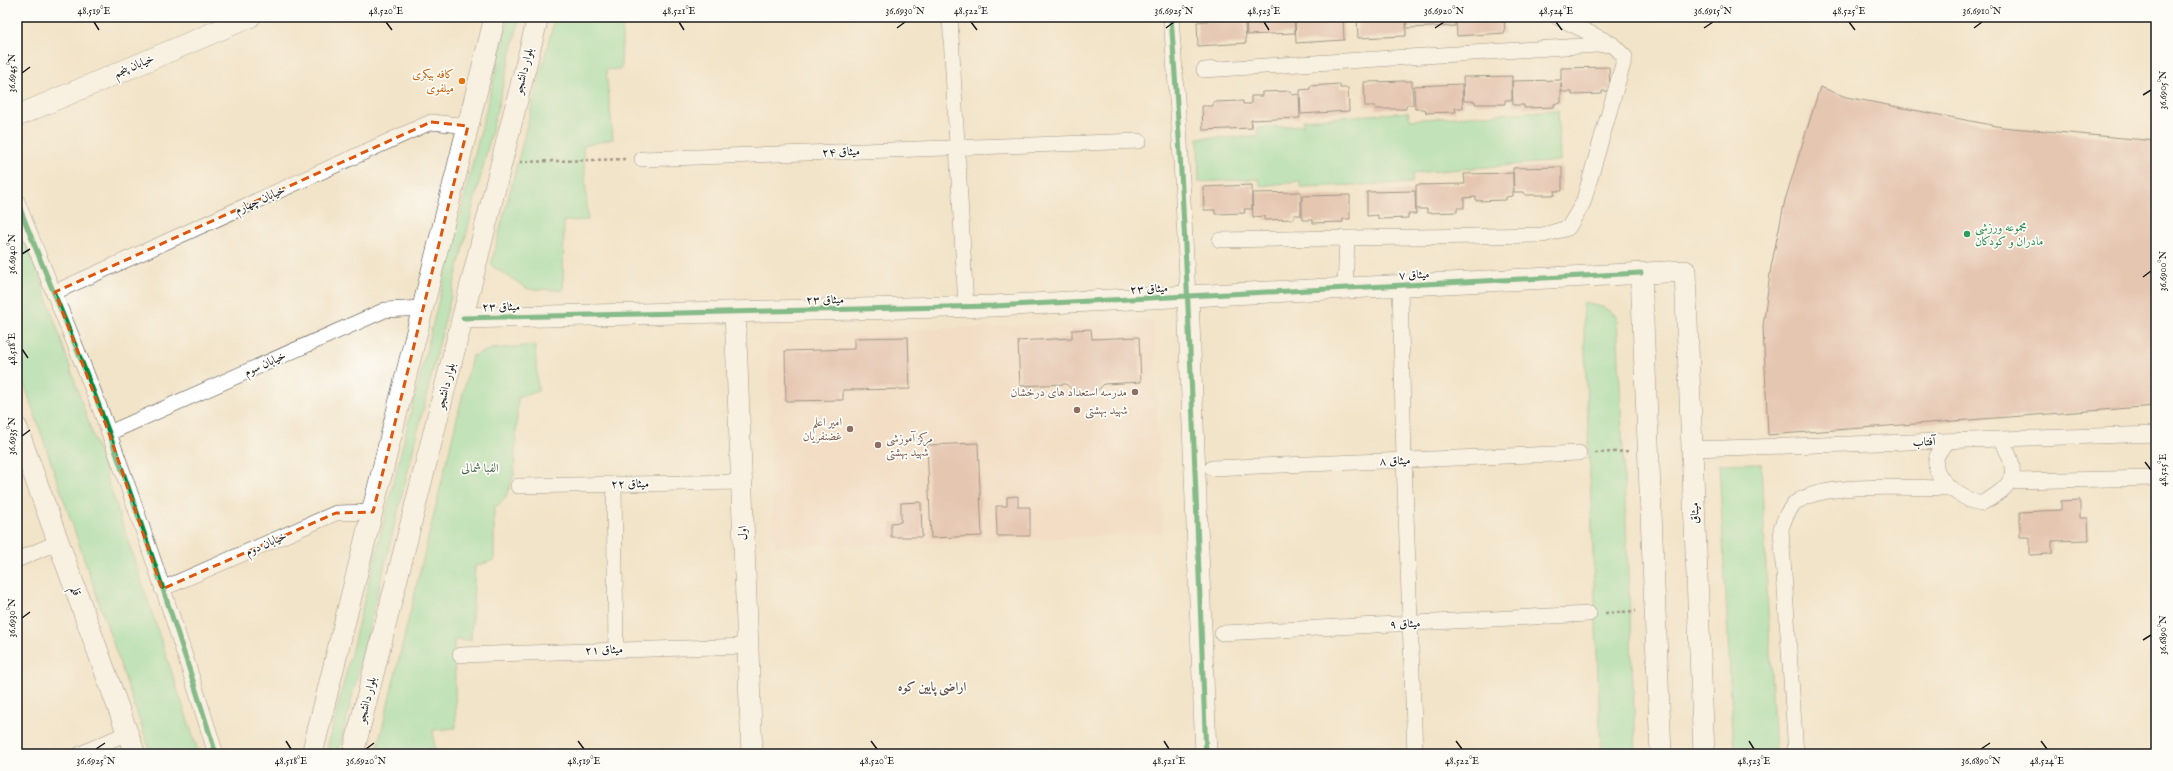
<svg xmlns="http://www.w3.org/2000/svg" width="2173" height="771" font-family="'IM FELL English',Amiri,serif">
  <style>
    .built { fill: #f3d4bf }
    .green { fill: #87e1a6; stroke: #527e61 }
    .building { fill: #d5a296 }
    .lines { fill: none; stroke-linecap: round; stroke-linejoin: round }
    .street-casing { stroke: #3c3a36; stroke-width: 16 }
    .secondary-casing { stroke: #3c3a36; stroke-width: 22 }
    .path { stroke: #3c3a36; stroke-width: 2.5; stroke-dasharray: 3 3; stroke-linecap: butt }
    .street { stroke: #fff; stroke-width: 15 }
    .secondary { stroke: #fff; stroke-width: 21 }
    .cycleway-casing { stroke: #fdfcf7; stroke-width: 8 }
    .cycleway { stroke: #00873e; stroke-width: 5 }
    .marked { fill: none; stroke: #de560d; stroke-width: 3; stroke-dasharray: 8 5; stroke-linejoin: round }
    .ticks { fill: none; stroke: #1c1c1c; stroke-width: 1.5 }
    .food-dot { fill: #e8710a; stroke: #fdfcf7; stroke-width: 1.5 }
    .leisure-dot { fill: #2e9e5b; stroke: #fdfcf7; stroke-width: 1.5 }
    .education-dot { fill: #8d6e63; stroke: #fdfcf7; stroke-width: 1.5 }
    .labels { text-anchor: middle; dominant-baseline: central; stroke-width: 3.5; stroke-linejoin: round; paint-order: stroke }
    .street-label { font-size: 12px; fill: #1c1c1c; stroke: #fdfcf7 }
    .food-label { font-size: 12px; fill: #c56008; stroke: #fdfcf7; text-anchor: end }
    .leisure-label { font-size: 12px; fill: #27864d; stroke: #fdfcf7; text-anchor: start }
    .education-label { font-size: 12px; fill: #785e54; stroke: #fdfcf7; text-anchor: end }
    .park-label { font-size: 12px; fill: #41614c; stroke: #fdfcf7 }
    .neighbourhood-label { font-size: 13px; font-weight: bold; fill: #5d4b47; stroke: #fdfcf7 }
    .neatline { fill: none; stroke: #1c1c1c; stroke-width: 1.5 }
    .ticks-label { font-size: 10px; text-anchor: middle; fill: #1c1c1c }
  </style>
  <rect width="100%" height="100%" fill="#fdfcf7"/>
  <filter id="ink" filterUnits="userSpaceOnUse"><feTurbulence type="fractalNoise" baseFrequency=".025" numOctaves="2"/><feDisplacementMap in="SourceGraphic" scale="8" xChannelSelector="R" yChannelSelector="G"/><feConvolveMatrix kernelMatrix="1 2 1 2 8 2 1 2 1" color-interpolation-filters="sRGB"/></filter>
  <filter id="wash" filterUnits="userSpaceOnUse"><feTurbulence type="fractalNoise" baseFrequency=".012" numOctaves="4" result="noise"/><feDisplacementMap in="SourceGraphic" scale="16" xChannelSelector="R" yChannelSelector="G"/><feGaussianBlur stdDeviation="0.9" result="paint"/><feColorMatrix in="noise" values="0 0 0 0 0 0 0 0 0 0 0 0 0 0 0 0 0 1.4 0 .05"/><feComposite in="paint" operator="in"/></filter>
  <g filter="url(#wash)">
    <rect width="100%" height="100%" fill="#f2e4c9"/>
    <path class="built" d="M 1153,320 L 1163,532 L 987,542 L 774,546 L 768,347 L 779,335 Z"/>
    <path class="green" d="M 509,17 L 520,17 L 338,754 L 326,754 Z
      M 555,17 L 623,17 L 621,69 L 606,70 L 613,139 L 583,146 L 588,220 L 564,221 L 563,290 L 528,289 L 491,265 Z
      M 1558,110 L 1560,161 L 1413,173 L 1412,183 L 1300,187 L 1300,181 L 1260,186 L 1259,179 L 1199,182 L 1198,138 L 1258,137 L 1258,128 L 1303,125 L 1303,120 L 1408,112 L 1410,120 Z
      M 17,224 L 41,280 L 199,754 L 151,754 L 17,363 Z
      M 1583,303 L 1603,307 L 1617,316 L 1636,754 L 1601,754 Z
      M 535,345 L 538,391 L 518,398 L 514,475 L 505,499 L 494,508 L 494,560 L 475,566 L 471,640 L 454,640 L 456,728 L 433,730 L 435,754 L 376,754 L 472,356 L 492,349 Z
      M 1761,463 L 1775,754 L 1734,754 L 1719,464 Z"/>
    <g id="blocks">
      <path class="building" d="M 1219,17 L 1238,17 L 1238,20 L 1245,20 L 1246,43 L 1198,46 L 1197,22 L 1208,21 L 1208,18 Z
        M 1246,17 L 1294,17 L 1295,33 L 1247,35 Z
        M 1306,17 L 1343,17 L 1344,40 L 1296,43 L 1295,19 Z
        M 1357,17 L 1406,17 L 1406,36 L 1358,38 Z
        M 1406,17 L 1455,17 L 1455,26 L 1407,28 Z
        M 1456,17 L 1504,17 L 1505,33 L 1457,36 Z
        M 1609,67 L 1610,91 L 1602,91 L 1602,94 L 1572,95 L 1572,92 L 1562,92 L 1561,83 L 1561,103 L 1554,104 L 1554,107 L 1524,108 L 1524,105 L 1513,105 L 1512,81 L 1561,80 L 1561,68 Z
        M 1512,76 L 1512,100 L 1505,100 L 1505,104 L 1475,104 L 1475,101 L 1464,101 L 1463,77 Z
        M 1412,81 L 1413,105 L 1406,105 L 1406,109 L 1375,109 L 1376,106 L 1365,106 L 1364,82 Z
        M 1340,84 L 1340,88 L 1348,88 L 1349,111 L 1301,114 L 1300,90 L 1310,89 L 1310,86 Z
        M 1462,84 L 1463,108 L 1455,108 L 1456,112 L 1426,113 L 1425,109 L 1415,109 L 1414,86 Z
        M 1820,87 L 1846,97 L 2002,127 L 2156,141 L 2156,406 L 1768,435 L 1763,326 L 1771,267 L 1785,200 Z
        M 1291,91 L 1292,95 L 1299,94 L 1300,118 L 1251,120 L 1252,128 L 1203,130 L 1202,106 L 1213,106 L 1213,102 L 1243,101 L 1243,104 L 1251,104 L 1251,96 L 1262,96 L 1262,92 Z
        M 1562,167 L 1562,191 L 1554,191 L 1555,195 L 1525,195 L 1524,192 L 1514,192 L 1513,168 Z
        M 1513,173 L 1513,196 L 1506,197 L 1506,200 L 1476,201 L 1476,197 L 1464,198 L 1464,208 L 1457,208 L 1457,212 L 1427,213 L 1427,209 L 1416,209 L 1416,185 L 1465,184 L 1464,174 Z
        M 1252,185 L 1252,209 L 1244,209 L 1245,213 L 1215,214 L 1215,210 L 1204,210 L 1203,187 Z
        M 1415,191 L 1416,214 L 1408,214 L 1408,218 L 1378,219 L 1378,215 L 1367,216 L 1367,192 Z
        M 1301,192 L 1301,215 L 1294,215 L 1294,219 L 1264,220 L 1264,216 L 1253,217 L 1252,193 Z
        M 1350,195 L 1350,219 L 1343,219 L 1343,222 L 1313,223 L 1313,220 L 1302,220 L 1302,196 Z
        M 1091,329 L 1092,339 L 1139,337 L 1141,382 L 1104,384 L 1097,391 L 1086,394 L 1076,393 L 1066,384 L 1020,386 L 1018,341 L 1072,338 L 1072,330 Z
        M 908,337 L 910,389 L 843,390 L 843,400 L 786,401 L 785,351 L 854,349 L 854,338 Z
        M 978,443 L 982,536 L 931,538 L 927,445 Z
        M 1018,496 L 1018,507 L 1030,507 L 1030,536 L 997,536 L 996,506 L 1007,506 L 1007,497 Z
        M 2080,500 L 2080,518 L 2088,518 L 2089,540 L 2052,541 L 2052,554 L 2030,555 L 2030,537 L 2020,537 L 2020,512 L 2061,510 L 2061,501 Z
        M 921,502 L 922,537 L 891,537 L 891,523 L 901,522 L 901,503 Z"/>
    </g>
  </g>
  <g filter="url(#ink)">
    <use href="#blocks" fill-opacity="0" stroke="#3c3a36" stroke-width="1"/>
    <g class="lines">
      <defs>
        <path id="street" d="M 950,17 L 966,307
          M 1171,17 L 1180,141 L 1188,297
          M 1204,70 L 1612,44
          M 642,159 L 1139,141
          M 17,201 C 47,279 81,355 109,433 C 147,539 183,647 216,754
          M 1220,240 L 1543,235 L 1568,228 L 1583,203 L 1625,57 L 1612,44 L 1557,17
          M 1400,286 L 1404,460 L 1415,754
          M 1345,289 L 1347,239
          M 55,292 L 431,122 L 468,126
          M 109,433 L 385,310 L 424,308
          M 1950,441 C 1915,466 1952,495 1980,504 C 2015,486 2021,474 2001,439
          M 1692,449 L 2156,434
          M 1212,468 L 1579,453
          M 2010,481 L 2156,478
          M 614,484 L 616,650
          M 518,486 L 741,482
          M 17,560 L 58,542
          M 162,589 L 336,513 L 373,512
          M 1222,633 L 1589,614
          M 460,655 L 748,646
          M 80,754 L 127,733
          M 1796,754 L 1781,529 C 1784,519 1789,507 1798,501 C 1830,482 1909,488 1948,488"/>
        <path id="secondary" d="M 17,116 L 250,17
          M 1641,273 L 1661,754
          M 1188,297 L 1206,754
          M 735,312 L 752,754
          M 463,318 L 993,306 L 1685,271 L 1704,754
          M 17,428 L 135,754
          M 312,754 L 495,17
          M 353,754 L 538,17"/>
      </defs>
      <use href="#street" class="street-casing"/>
      <use href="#secondary" class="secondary-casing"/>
      <path class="path" d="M 520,162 L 627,159
        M 1595,453 L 1630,451
        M 1605,613 L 1636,611"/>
      <use href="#street" class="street"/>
      <use href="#secondary" class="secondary"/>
      <defs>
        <path id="cycleway" d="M 1171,17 C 1189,262 1196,508 1206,754
          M 17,201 C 47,279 81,355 109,433 C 147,539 183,647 216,754
          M 463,318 L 993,306 L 1641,273"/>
      </defs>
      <use href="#cycleway" class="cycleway-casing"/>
      <use href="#cycleway" class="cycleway"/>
    </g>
  </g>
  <path d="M0 0H2173V771H0ZM 431,122 L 468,126 L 373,512 L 336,513 L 162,589 L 109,433 L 55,292 Z" fill="#f2e4c9" fill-opacity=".55" fill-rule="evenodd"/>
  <path class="marked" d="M 431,122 L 468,126 L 373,512 L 336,513 L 162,589 L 109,433 L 55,292 Z"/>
  <path class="ticks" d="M 94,22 L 99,30M 386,22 L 392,30M 679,22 L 684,30M 971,22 L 977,30M 1264,22 L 1269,30M 1556,22 L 1562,30M 1849,22 L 1855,30M 897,28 L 905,22M 1166,28 L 1174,22M 1435,28 L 1444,22M 1704,28 L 1713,22M 1974,28 L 1982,22M 22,73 L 30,67M 2143,95 L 2151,90M 22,254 L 30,249M 2143,277 L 2151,271M 22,349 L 28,358M 22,436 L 30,430M 2145,462 L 2151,470M 22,618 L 30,612M 2143,640 L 2151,635M 286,741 L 291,749M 578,741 L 584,749M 871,741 L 877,749M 1164,741 L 1169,749M 1456,741 L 1462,749M 1749,741 L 1754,749M 2041,741 L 2047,749M 96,749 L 105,743M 366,749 L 374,743M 1981,749 L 1990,743"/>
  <circle class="food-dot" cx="462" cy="81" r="4"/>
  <circle class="leisure-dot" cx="1967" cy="234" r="4"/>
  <g class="education-dot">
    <circle cx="1135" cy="392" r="4"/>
    <circle cx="1077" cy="410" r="4"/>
    <circle cx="850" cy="429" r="4"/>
    <circle cx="878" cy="445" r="4"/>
  </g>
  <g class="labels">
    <g class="street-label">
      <text transform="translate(134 66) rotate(-23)">خیابان پنجم</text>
      <text transform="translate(524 71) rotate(-76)">بلوار دانشجو</text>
      <text transform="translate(841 152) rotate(-2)">میثاق ۲۴</text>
      <text transform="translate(260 200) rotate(-24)">خیابان چهارم</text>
      <text transform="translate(1414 275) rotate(-3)">میثاق ۷</text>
      <text transform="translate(1149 289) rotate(-3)">میثاق ۲۳</text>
      <text transform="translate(825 300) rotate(-1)">میثاق ۲۳</text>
      <text transform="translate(501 307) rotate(-1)">میثاق ۲۳</text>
      <text transform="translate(265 364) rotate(-24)">خیابان سوم</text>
      <text transform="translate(446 386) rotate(-76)">بلوار دانشجو</text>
      <text transform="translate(1924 442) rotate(-2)">آفتاب</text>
      <text transform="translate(1395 461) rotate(-2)">میثاق ۸</text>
      <text transform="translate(630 484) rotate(-1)">میثاق ۲۲</text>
      <text transform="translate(1695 513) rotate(-92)">میثاق</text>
      <text transform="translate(743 533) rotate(-92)">اول</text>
      <text transform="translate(266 544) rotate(-24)">خیابان دوم</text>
      <text transform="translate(76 591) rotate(70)">قلم</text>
      <text transform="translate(1405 624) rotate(-3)">میثاق ۹</text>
      <text transform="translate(604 650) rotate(-2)">میثاق ۲۱</text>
      <text transform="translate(367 700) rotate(-76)">بلوار دانشجو</text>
    </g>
    <g class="food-label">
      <text x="454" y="74">کافه بیکری<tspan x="454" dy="14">میلفوی</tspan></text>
    </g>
    <g class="leisure-label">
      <text x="1975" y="227">مجموعه ورزشی<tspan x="1975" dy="14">مادران و کودکان</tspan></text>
    </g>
    <g class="education-label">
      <text x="1127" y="392">مدرسه استعداد های درخشان</text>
      <text x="1085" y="410" text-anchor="start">شهید بهشتی</text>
      <text x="842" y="422">امیر اعلم<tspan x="842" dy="14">غضنفریان</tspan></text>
      <text x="886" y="438" text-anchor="start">مرکز آموزشی<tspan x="886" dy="14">شهید بهشتی</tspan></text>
    </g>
    <g class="park-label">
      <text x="480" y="468">الفبا شمالی</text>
    </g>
    <g class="neighbourhood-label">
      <text x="932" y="687">اراضی پایین کوه</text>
    </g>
  </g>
  <rect width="2173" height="771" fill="none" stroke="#fdfcf7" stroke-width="44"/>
  <rect x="22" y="22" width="2129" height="727" class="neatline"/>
  <g class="ticks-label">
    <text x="94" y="14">48.519°E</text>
    <text x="386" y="14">48.520°E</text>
    <text x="679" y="14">48.521°E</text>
    <text x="905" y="14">36.6930°N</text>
    <text x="971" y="14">48.522°E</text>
    <text x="1174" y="14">36.6925°N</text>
    <text x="1264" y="14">48.523°E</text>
    <text x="1444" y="14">36.6920°N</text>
    <text x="1556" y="14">48.524°E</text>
    <text x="1713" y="14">36.6915°N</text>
    <text x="1849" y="14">48.525°E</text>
    <text x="1982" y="14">36.6910°N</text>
    <text transform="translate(11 73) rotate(-90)" y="4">36.6945°N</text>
    <text transform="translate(2162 90) rotate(-90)" y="4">36.6905°N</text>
    <text transform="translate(11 254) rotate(-90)" y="4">36.6940°N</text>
    <text transform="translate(2162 271) rotate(-90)" y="4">36.6900°N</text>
    <text transform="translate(11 349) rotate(-90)" y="4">48.518°E</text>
    <text transform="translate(11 436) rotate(-90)" y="4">36.6935°N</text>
    <text transform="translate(2162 470) rotate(-90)" y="4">48.525°E</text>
    <text transform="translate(11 618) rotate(-90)" y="4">36.6930°N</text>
    <text transform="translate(2162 635) rotate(-90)" y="4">36.6890°N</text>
    <text x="96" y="764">36.6925°N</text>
    <text x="291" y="764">48.518°E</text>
    <text x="366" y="764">36.6920°N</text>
    <text x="584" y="764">48.519°E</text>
    <text x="877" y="764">48.520°E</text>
    <text x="1169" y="764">48.521°E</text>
    <text x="1462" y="764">48.522°E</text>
    <text x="1754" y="764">48.523°E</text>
    <text x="1981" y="764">36.6890°N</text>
    <text x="2047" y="764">48.524°E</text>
  </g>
</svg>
